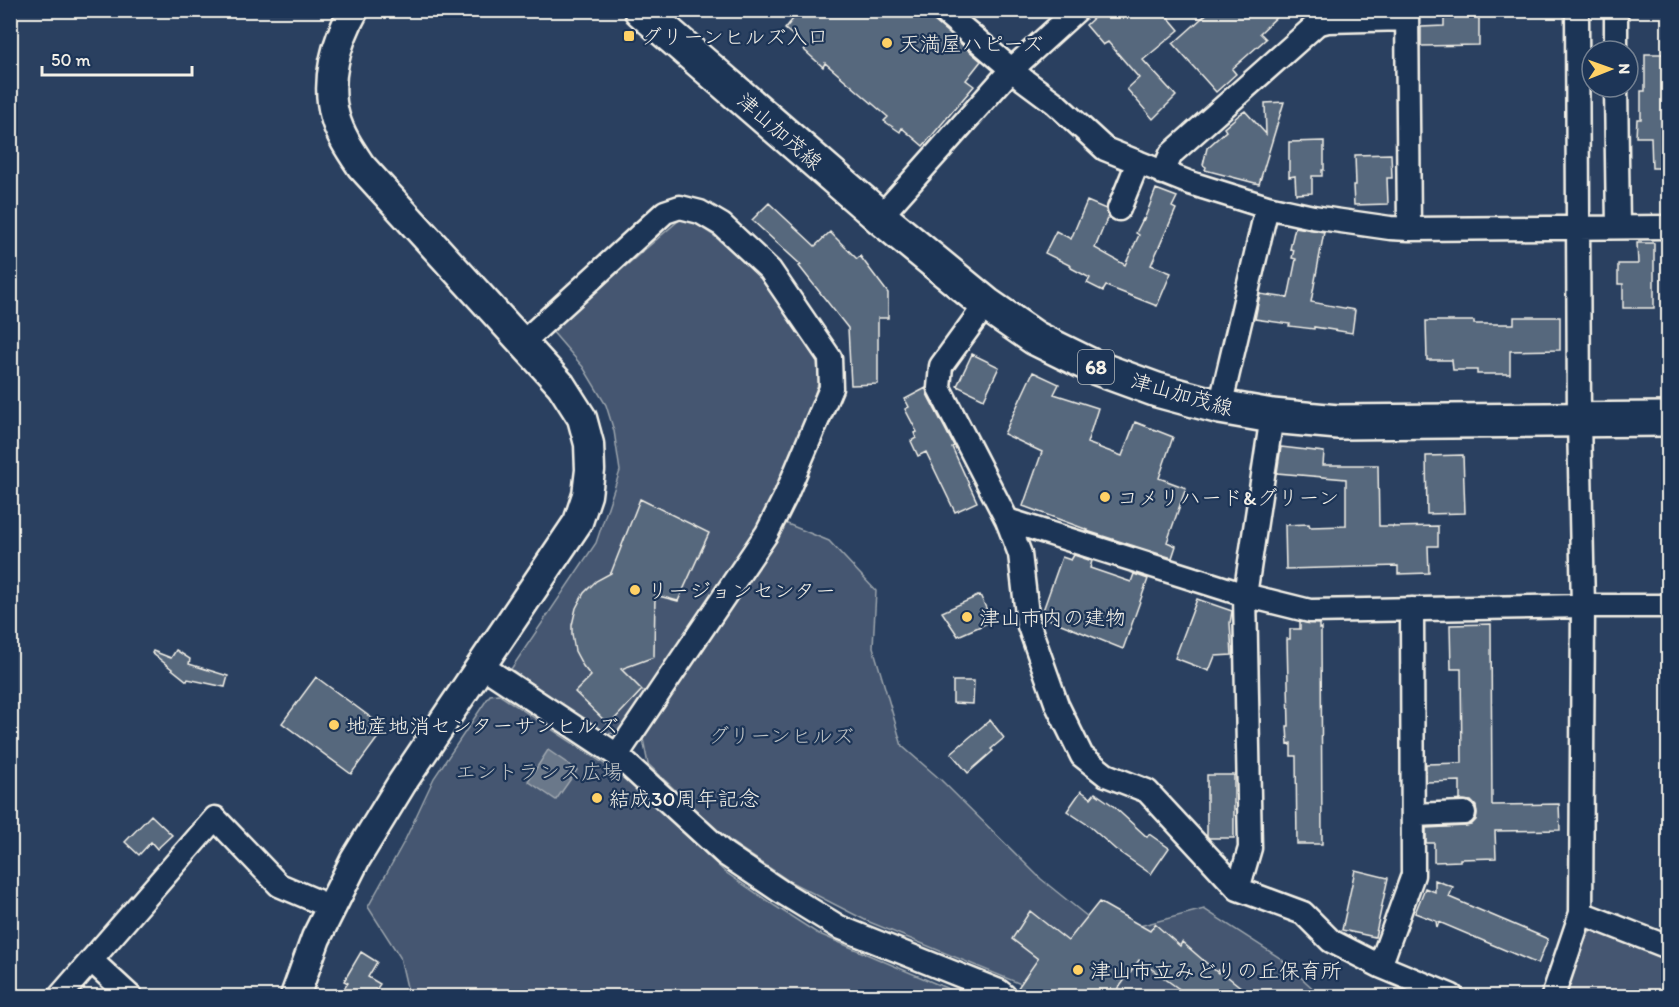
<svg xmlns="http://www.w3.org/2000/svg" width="1679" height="1007" font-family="Itim,'Klee One',sans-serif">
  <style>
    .green { fill: #445771; stroke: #9ca4ac; stroke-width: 1.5 }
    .water { fill: #6a788a; stroke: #a1a8b0; stroke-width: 1.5 }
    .building { fill: #56677d; stroke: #f4f1e8; stroke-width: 1.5 }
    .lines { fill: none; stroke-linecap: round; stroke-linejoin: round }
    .minor-casing { stroke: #f4f1e8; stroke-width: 27 }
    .tertiary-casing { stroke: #f4f1e8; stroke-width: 33 }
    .primary-casing { stroke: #f4f1e8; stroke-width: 38 }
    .minor { stroke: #1d3557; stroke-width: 22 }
    .tertiary { stroke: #1d3557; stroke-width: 28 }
    .primary { stroke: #1d3557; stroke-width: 33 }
    .poi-dot { fill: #ffd166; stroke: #1d3557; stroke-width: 2 }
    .labels { text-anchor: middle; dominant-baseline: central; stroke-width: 4.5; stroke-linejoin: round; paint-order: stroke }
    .shield { fill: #1d3557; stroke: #b4b9bc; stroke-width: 1.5 }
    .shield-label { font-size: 20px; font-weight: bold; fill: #f4f1e8 }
    .poi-label { font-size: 21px; fill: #f4f1e8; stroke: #1d3557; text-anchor: start }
    .street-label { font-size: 21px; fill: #f4f1e8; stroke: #1d3557 }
    .park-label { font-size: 21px; fill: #bfc3c4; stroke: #1d3557 }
  </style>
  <rect width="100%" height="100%" fill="#2a4060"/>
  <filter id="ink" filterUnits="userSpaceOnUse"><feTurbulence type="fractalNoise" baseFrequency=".0167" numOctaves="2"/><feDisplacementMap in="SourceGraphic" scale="12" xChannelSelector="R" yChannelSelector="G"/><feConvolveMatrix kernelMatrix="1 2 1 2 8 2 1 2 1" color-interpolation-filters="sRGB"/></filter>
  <g filter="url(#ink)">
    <path class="green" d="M 684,216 L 713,235 L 758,274 L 817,361 L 819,381 L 779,498 L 626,732 L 604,734 L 511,669 L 596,543 L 620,471 L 614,431 L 606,405 L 583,367 L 551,330 Z
      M 785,523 L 829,541 L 876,591 L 873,647 L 902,746 L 941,780 L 1041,879 L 1109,934 L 1204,909 L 1280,958 L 1321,996 L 1031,996 L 1021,984 L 867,921 L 789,881 L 724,837 L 648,764 L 643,739 Z
      M 498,694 L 600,761 L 627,780 L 725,872 L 775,906 L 817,933 L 965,996 L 409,996 L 400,957 L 368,907 L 405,840 L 434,778 L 490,695 Z
      M 1596,925 L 1668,955 L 1668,996 L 1560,996 L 1589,932 Z"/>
    <path class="water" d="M 548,750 L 577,770 L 556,800 L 528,781 Z"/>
    <path class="building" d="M 800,10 L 927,10 L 933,20 L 981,61 L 966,80 L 974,86 L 923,146 L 902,128 L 900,132 L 884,121 L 888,117 L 825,63 L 823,67 L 804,50 L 807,47 L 785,29 Z
      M 1102,10 L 1162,10 L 1179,30 L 1143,60 L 1176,96 L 1153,119 L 1127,89 L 1139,78 L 1108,42 L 1103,45 L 1086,25 Z
      M 1211,10 L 1284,10 L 1260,33 L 1266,39 L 1232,69 L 1236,74 L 1216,92 L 1173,44 Z
      M 1444,10 L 1479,10 L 1479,45 L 1421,46 L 1421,27 L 1444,26 Z
      M 1645,54 L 1668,54 L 1668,168 L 1652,168 L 1651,137 L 1636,137 L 1637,119 L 1641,119 L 1641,91 L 1645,91 Z
      M 1284,102 L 1259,184 L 1205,170 L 1206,167 L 1203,165 L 1207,148 L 1226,131 L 1224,128 L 1240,114 L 1245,111 L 1266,134 L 1265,103 Z
      M 1324,141 L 1324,170 L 1322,170 L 1322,176 L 1312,176 L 1312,193 L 1296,194 L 1295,176 L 1289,177 L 1289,142 Z
      M 1391,154 L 1392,178 L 1387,178 L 1388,204 L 1354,205 L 1353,185 L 1356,185 L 1355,155 Z
      M 1156,189 L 1177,197 L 1172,207 L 1176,209 L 1151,265 L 1171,273 L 1157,306 L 1106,286 L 1103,291 L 1087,283 L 1090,278 L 1071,268 L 1071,266 L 1045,253 L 1056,231 L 1071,239 L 1087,201 L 1106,209 L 1108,216 L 1095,248 L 1125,265 L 1139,235 L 1136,233 L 1143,219 L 1144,220 Z
      M 769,203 L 815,246 L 830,232 L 857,259 L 860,256 L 888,293 L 888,318 L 878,318 L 878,384 L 851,385 L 848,328 L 799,266 L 801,265 L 752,220 Z
      M 1295,227 L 1324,232 L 1311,302 L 1355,310 L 1352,333 L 1314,327 L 1314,329 L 1289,326 L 1290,324 L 1255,319 L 1260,294 L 1288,298 L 1296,259 L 1292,258 L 1294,250 L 1290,249 Z
      M 1637,243 L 1654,243 L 1654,308 L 1623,308 L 1623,284 L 1618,284 L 1618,264 L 1638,264 Z
      M 1514,317 L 1560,317 L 1560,350 L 1510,351 L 1510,374 L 1477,374 L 1477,370 L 1453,370 L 1452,360 L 1427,360 L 1426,321 L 1474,321 L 1474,324 L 1514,324 Z
      M 972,354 L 999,367 L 984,399 L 957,386 Z
      M 1033,372 L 1059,384 L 1054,394 L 1098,408 L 1087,443 L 1122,456 L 1135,422 L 1173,437 L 1159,478 L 1186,488 L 1167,542 L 1176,546 L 1172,558 L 1087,531 L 1088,530 L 1023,506 L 1042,452 L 1004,434 Z
      M 926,388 L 927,394 L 954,446 L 952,447 L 977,502 L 955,512 L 926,452 L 918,456 L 911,441 L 916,438 L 914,433 L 917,432 L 905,409 L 909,407 L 905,399 Z
      M 1281,447 L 1324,452 L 1323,465 L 1378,465 L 1379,526 L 1393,526 L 1393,527 L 1438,526 L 1438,546 L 1428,546 L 1429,573 L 1398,574 L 1398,566 L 1286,569 L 1285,525 L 1309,524 L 1310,527 L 1346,526 L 1346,479 L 1277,473 Z
      M 1463,455 L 1465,513 L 1427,514 L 1426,456 Z
      M 640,499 L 709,533 L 678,601 L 655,595 L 654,657 L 621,669 L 642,690 L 609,725 L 575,692 L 591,676 L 583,666 L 575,651 L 572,634 L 572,625 L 576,608 L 584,593 L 596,581 L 611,573 Z
      M 1074,555 L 1092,561 L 1090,568 L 1131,582 L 1134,574 L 1148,579 L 1123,649 L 1041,616 L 1062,557 L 1071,560 Z
      M 980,595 L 992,621 L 958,636 L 942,612 Z
      M 1197,599 L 1232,611 L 1230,623 L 1232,655 L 1215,656 L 1209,671 L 1175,658 Z
      M 1300,622 L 1319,624 L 1319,629 L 1321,628 L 1322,844 L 1297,844 L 1296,756 L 1291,756 L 1291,743 L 1288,744 L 1287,726 L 1289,726 L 1287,639 L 1290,639 L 1290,629 L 1300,629 Z
      M 1491,624 L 1492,805 L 1559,804 L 1560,830 L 1495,831 L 1496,858 L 1460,859 L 1460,861 L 1434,862 L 1434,843 L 1426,843 L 1426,828 L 1465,826 L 1471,825 L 1476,820 L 1477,813 L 1476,806 L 1471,801 L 1460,800 L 1460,781 L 1426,782 L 1426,764 L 1462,763 L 1461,669 L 1451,669 L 1450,625 Z
      M 176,650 L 190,659 L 189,664 L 228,676 L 225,687 L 188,679 L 187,681 L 152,653 L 153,651 L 171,658 Z
      M 316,677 L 385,728 L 351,774 L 282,723 Z
      M 953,681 L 974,681 L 973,704 L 953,703 Z
      M 990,720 L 1004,738 L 991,749 L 993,751 L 968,773 L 951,753 Z
      M 1207,775 L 1234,775 L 1234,838 L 1209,838 L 1207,836 Z
      M 1081,791 L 1091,798 L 1095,793 L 1111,804 L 1147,837 L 1149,834 L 1169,848 L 1151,874 L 1115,849 L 1088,825 L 1067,811 Z
      M 151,815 L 172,835 L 157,849 L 151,842 L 139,855 L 125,842 Z
      M 1355,870 L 1388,878 L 1375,937 L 1342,930 Z
      M 1435,880 L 1453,887 L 1449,897 L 1548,939 L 1538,964 L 1439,922 L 1437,928 L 1436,921 L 1415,913 L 1425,888 L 1435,892 Z
      M 1099,902 L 1150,931 L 1155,924 L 1180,946 L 1182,942 L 1218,973 L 1219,970 L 1252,996 L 1189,996 L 1139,960 L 1113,996 L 1028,996 L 1017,989 L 1038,959 L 1012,939 L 1030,911 L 1068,941 Z
      M 361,952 L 377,962 L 368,977 L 380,984 L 372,996 L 339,996 L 348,983 L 344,981 Z"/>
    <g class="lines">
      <defs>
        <path id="minor" d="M 942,10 L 1024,80 L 1055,103 L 1105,149 L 1190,183 L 1267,207 L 1313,217 L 1390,228 L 1409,229 L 1668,227
          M 1407,10 L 1409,229
          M 1616,10 L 1616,51
          M 1616,87 L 1618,227
          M 1163,173 L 1171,154 L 1317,24 L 1328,21 L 1407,19
          M 1119,209 L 1138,162
          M 880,217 L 1011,70 L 1077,10
          M 986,304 L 941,366 L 939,388 L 1007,520 L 1020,554 L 1028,623 L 1057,705 L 1082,756 L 1106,775 L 1147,791 L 1238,889 L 1303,913 L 1331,941 L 1380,966 L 1452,996
          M 522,343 L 665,212 L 680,207 L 700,212 L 722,225 L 770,270 L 830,358 L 831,388 L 785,497 L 767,533 L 617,755
          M 1220,407 L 1267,207
          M 1007,520 L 1245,595 L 1310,611 L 1583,606 L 1668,606
          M 482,666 L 617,755 L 725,854 L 780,891 L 839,927 L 999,991 L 1005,996
          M 1413,815 L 1464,813
          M 1238,889 L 1250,848 L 1245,595 L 1272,416
          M 1581,913 L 1668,947
          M 92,961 L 130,996
          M 1380,966 L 1413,875 L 1412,609
          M 60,996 L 215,818 L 279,885 L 331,907
          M 1553,996 L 1581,913 L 1583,606 L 1579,420 L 1577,10"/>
        <path id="tertiary" d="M 295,996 L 316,938 L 355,860 L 402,783 L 578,522 L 587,495 L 590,470 L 589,444 L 582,418 L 561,385 L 361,166 C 351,151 340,135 335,117 C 325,81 336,42 354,10"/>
        <path id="primary" d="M 641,10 L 880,217 L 986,304 L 1035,338 L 1094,367 L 1157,390 L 1220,407 L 1272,416 L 1338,422 L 1668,419"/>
      </defs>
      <use href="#minor" class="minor-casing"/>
      <use href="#tertiary" class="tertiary-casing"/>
      <use href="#primary" class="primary-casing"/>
      <use href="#minor" class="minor"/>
      <use href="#tertiary" class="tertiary"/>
      <use href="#primary" class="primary"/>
    </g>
  </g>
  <g class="poi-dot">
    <rect x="623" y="30" width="12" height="12" rx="3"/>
    <circle cx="887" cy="43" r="6"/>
    <circle cx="1105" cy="497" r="6"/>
    <circle cx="635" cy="590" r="6"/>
    <circle cx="967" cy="617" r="6"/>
    <circle cx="334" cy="725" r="6"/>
    <circle cx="597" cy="798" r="6"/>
    <circle cx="1078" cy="970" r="6"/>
  </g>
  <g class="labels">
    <rect class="shield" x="1078" y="350" width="36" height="34" rx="4.5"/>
    <g class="shield-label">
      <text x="1096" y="367">68</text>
    </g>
    <g class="poi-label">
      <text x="641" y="36">グリーンヒルズ入口</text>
      <text x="899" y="43">天満屋ハピーズ</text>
      <text x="1117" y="497">コメリハード&amp;グリーン</text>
      <text x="647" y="590">リージョンセンター</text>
      <text x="979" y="617">津山市内の建物</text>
      <text x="346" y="725">地産地消センターサンヒルズ</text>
      <text x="609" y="798">結成30周年記念</text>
      <text x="1090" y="970">津山市立みどりの丘保育所</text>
    </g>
    <g class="street-label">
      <text transform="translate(780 131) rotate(41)">津山加茂線</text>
      <text transform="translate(1182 394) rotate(16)">津山加茂線</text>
    </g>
    <g class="park-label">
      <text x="781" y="735">グリーンヒルズ</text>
      <text x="539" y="771">エントランス広場</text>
    </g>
  </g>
  <rect width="1679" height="1007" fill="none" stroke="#1d3557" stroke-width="36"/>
  <rect x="18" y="18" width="1643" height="971" fill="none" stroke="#f4f1e8" stroke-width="2" filter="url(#ink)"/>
  <g transform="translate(1610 69) rotate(89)"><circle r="28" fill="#1d3557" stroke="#738091" stroke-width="1.5"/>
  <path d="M0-4.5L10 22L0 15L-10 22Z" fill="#ffd166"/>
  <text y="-9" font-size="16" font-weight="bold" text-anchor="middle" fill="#f4f1e8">N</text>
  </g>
  <path d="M42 66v9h150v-9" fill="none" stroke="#f4f1e8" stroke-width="3"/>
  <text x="51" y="66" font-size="18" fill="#f4f1e8" stroke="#1d3557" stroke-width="4.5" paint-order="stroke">50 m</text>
</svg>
